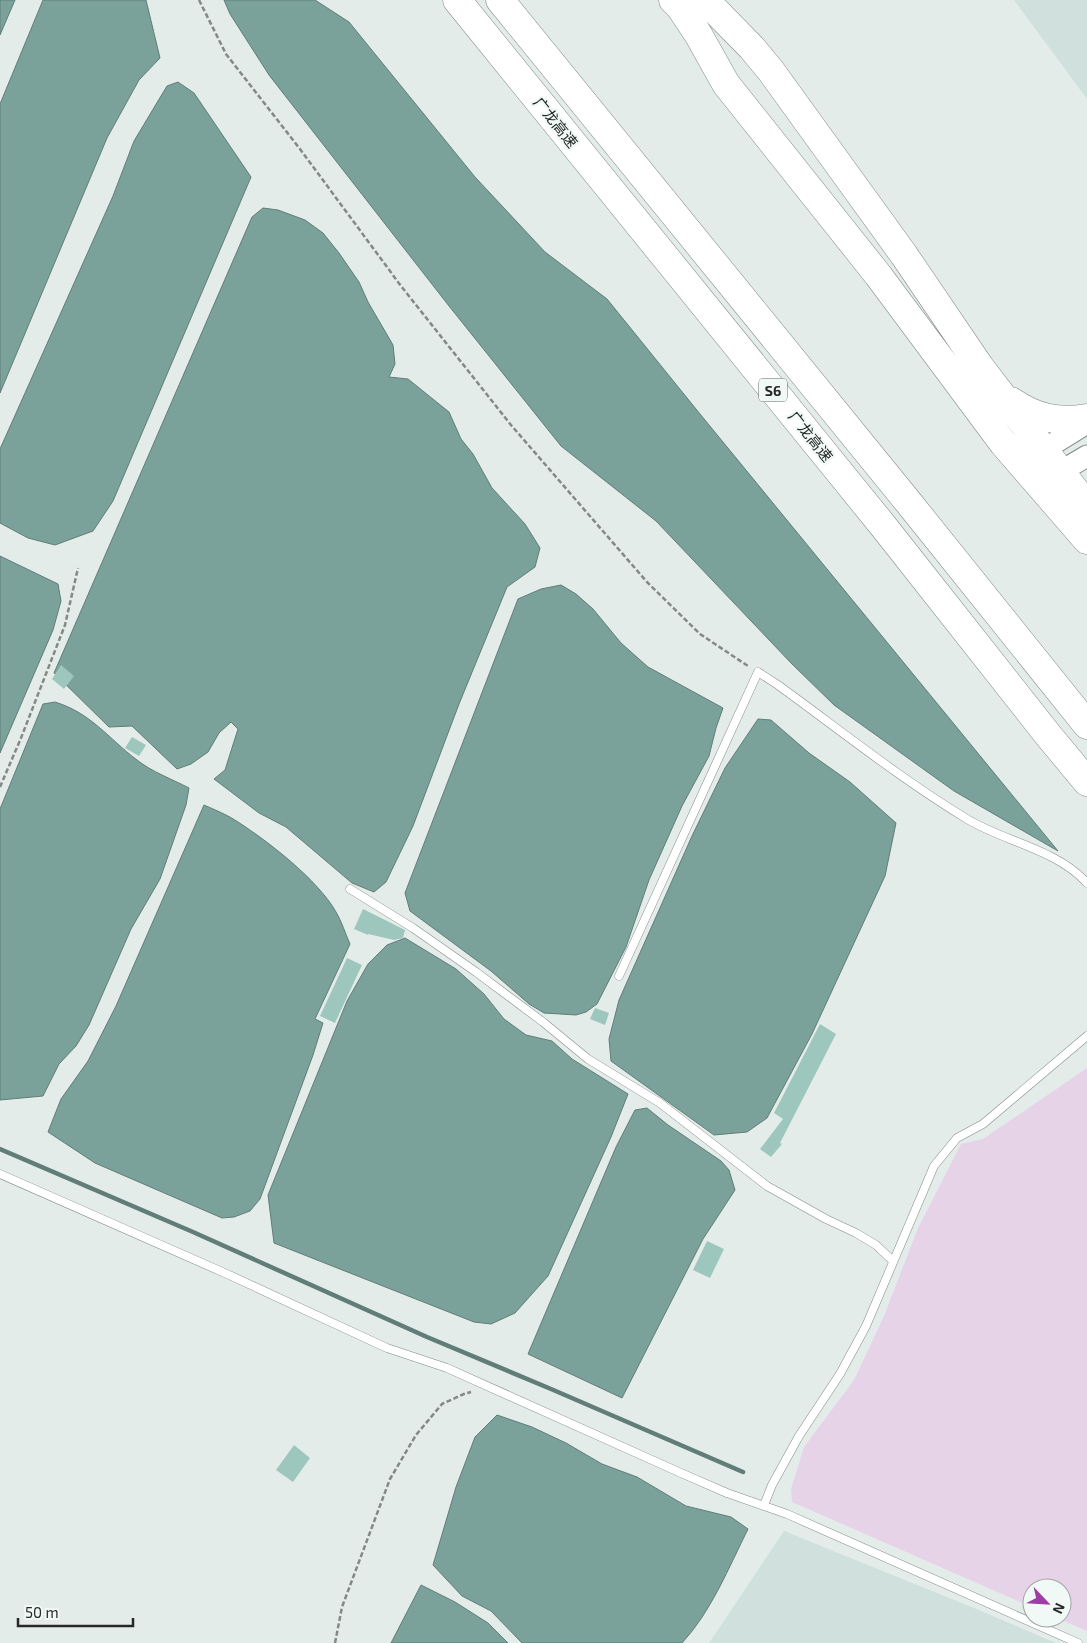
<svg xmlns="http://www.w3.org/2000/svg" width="1087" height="1643" font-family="'Exo 2','Noto Sans SC',sans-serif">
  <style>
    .built { fill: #d0e0dc }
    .green { fill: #e7d3e8 }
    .water { fill: #7aa29a; stroke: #617d78 }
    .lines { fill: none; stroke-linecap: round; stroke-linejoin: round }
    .stream { stroke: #617d78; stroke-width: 4.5 }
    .building { fill: #9dc6bd }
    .service-casing { stroke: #838a89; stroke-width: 9 }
    .secondary-casing { stroke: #838a89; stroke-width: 23 }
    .motorway-casing { stroke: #838a89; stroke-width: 29 }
    .path { stroke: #848988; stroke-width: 2.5; stroke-dasharray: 5 2.5; stroke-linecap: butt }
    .service { stroke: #fff; stroke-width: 8 }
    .secondary { stroke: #fff; stroke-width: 21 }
    .motorway { stroke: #fff; stroke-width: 28 }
    .labels { text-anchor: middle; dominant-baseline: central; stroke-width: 4.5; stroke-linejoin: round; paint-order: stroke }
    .shield { fill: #f1f9f7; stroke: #636766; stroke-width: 1 }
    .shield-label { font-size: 14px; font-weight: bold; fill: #262828 }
    .street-label { font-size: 15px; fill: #262828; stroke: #f1f9f7 }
  </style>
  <rect width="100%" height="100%" fill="#e4ecea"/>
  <path class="built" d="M 1014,0 L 1087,0 L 1087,99 Z
    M 784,1531 L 974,1608 L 1056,1643 L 709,1643 Z"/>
  <path class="green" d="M 1087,1068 L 1087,1631 L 1057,1618 L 1062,1618 L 1062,1588 L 1032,1588 L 1032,1607 L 792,1502 L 791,1489 L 804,1447 L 854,1380 L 884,1316 L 918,1228 L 961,1144 L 983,1139 Z"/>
  <path class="water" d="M 0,0 L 15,0 L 0,35 Z
    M 43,0 L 146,0 L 160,58 L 139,80 L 107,138 L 0,393 L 0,104 Z
    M 224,0 L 315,0 L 349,22 L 475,177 L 545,252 L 607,299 L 700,414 L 1058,851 L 954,791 L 834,705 L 791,663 L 656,521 L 561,446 L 449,306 L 269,75 L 230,14 Z
    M 178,82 L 194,93 L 251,177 L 113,501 L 93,531 L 55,545 L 28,538 L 0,523 L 0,449 L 113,196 L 134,141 L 167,86 Z
    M 263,208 L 278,210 L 305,220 L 323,233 L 339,253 L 359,282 L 368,302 L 393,345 L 395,364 L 389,377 L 408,379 L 449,412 L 461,439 L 473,454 L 492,488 L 525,524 L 540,548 L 535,567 L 507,587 L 459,704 L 413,826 L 386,882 L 374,892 L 352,883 L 286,827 L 259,813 L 214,779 L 225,770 L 238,729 L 231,722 L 219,733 L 208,752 L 191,764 L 177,769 L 132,726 L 109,727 L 54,673 L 252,217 Z
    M 0,556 L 58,584 L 61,601 L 53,630 L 0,753 Z
    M 561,585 L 576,594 L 593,609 L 621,643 L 648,667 L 723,708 L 716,728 L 709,756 L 682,806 L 649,880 L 626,947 L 597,1004 L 586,1012 L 576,1015 L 544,1013 L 529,1004 L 491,971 L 410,911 L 405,893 L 518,599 L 541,589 Z
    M 55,702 C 91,713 108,738 137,760 C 152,772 172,779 189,788 L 186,805 L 160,879 L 131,929 L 89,1025 L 76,1046 L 59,1064 L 43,1096 L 0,1100 L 0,809 L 43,704 Z
    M 758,719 L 771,720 L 809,753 L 850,782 L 896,823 L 885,876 L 812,1034 L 767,1118 L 747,1132 L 714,1135 L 611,1061 L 609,1039 L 619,1000 L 692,836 L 725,768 Z
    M 204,805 C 215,810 228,815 238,822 C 269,842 318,880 336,912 C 342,922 345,933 350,944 L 315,1019 L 323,1023 L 313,1055 L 260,1199 L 250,1211 L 234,1217 L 222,1218 L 95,1163 L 48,1132 L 61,1099 L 88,1061 L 116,1006 Z
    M 405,938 L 456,969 L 484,994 L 504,1019 L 526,1035 L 552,1041 L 572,1059 L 628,1094 L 611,1137 L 548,1276 L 515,1313 L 491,1324 L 474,1322 L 274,1243 L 268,1195 L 347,1001 L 368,964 L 387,945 Z
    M 647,1108 L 668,1125 L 721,1161 L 729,1170 L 735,1190 L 703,1239 L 622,1398 L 528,1354 L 616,1147 L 635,1110 Z
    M 497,1415 L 532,1427 L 566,1443 L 602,1464 L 637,1477 L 686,1506 L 731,1517 L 748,1529 C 729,1567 711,1612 682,1643 L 522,1643 L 491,1611 L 462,1596 L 433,1565 L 456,1487 L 475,1437 Z
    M 421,1585 L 455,1602 L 488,1623 L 508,1643 L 391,1643 Z"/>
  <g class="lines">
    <path class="stream" d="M 0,1149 L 193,1232 L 427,1337 L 551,1389 L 743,1472"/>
  </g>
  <path class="building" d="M 61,665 L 74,676 L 64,689 L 52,679 Z
    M 132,737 L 146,745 L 139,756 L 125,748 Z
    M 363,909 L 405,930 L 403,938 L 394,940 L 368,934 L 368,935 L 354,929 Z
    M 347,958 L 362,965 L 335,1023 L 320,1016 Z
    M 595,1008 L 609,1013 L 605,1025 L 590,1019 Z
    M 820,1024 L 836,1034 L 780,1143 L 782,1144 L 771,1157 L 760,1149 L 783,1119 L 774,1113 Z
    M 707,1241 L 724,1249 L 710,1278 L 693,1270 Z
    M 294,1445 L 310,1458 L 293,1482 L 276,1470 Z"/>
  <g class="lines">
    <defs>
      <path id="service" d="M 350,889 L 413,928 L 476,972 L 543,1022 L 588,1059 L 660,1103 L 767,1186 L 826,1219 L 856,1233 L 876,1245 L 893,1261
        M 619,976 L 758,672 L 778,685 C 840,730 901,779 967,819 C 1005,842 1056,849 1087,883
        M 0,1174 L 227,1274 L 387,1348 L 447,1368 L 681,1473 L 727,1493 L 787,1514 L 1078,1643
        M 764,1505 L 772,1485 L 799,1436 L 840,1374 L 866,1326 L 934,1166 L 957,1138 L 983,1124 L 1087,1036"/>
      <path id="secondary" d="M 1032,457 L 1087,423
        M 1048,479 L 1087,456"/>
      <path id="motorway" d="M 457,0 L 884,527 L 1048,735 L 1087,782
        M 500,0 L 909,503 L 1087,725
        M 673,0 L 680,7 L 698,34 L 726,84 L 878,275 L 1003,443 L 1087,540
        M 705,0 L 752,48 L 771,71 L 904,255 L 980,367 L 1087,506
        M 1011,401 C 1036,418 1057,423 1087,418"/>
    </defs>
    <use href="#service" class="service-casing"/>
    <use href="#secondary" class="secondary-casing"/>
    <use href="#motorway" class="motorway-casing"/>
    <path class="path" d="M 199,0 L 226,54 L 300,149 L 401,286 L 511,425 L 647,582 L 700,634 L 748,666
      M 0,787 L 21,738 L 65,625 L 78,568
      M 335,1643 L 342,1607 L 390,1479 L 416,1435 L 442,1404 L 464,1394 L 471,1392"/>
    <use href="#service" class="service"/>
    <use href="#secondary" class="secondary"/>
    <use href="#motorway" class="motorway"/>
  </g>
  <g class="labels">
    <rect class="shield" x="759" y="378.5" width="28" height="23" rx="4"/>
    <g class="shield-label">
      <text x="773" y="390">S6</text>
    </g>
    <g class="street-label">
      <text transform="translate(556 122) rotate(51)">广龙高速</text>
      <text transform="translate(811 436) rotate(51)">广龙高速</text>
    </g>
  </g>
  <g transform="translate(1047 1603) rotate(115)"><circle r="24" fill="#f1f9f7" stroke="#a0a5a4"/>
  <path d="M0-4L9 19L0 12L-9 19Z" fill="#9e3da5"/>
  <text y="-8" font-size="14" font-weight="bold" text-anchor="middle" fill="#262828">N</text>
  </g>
  <path d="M18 1618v8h115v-8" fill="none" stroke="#262828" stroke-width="2.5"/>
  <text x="25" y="1618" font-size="15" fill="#262828" stroke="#f1f9f7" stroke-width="4" paint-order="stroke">50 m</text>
</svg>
